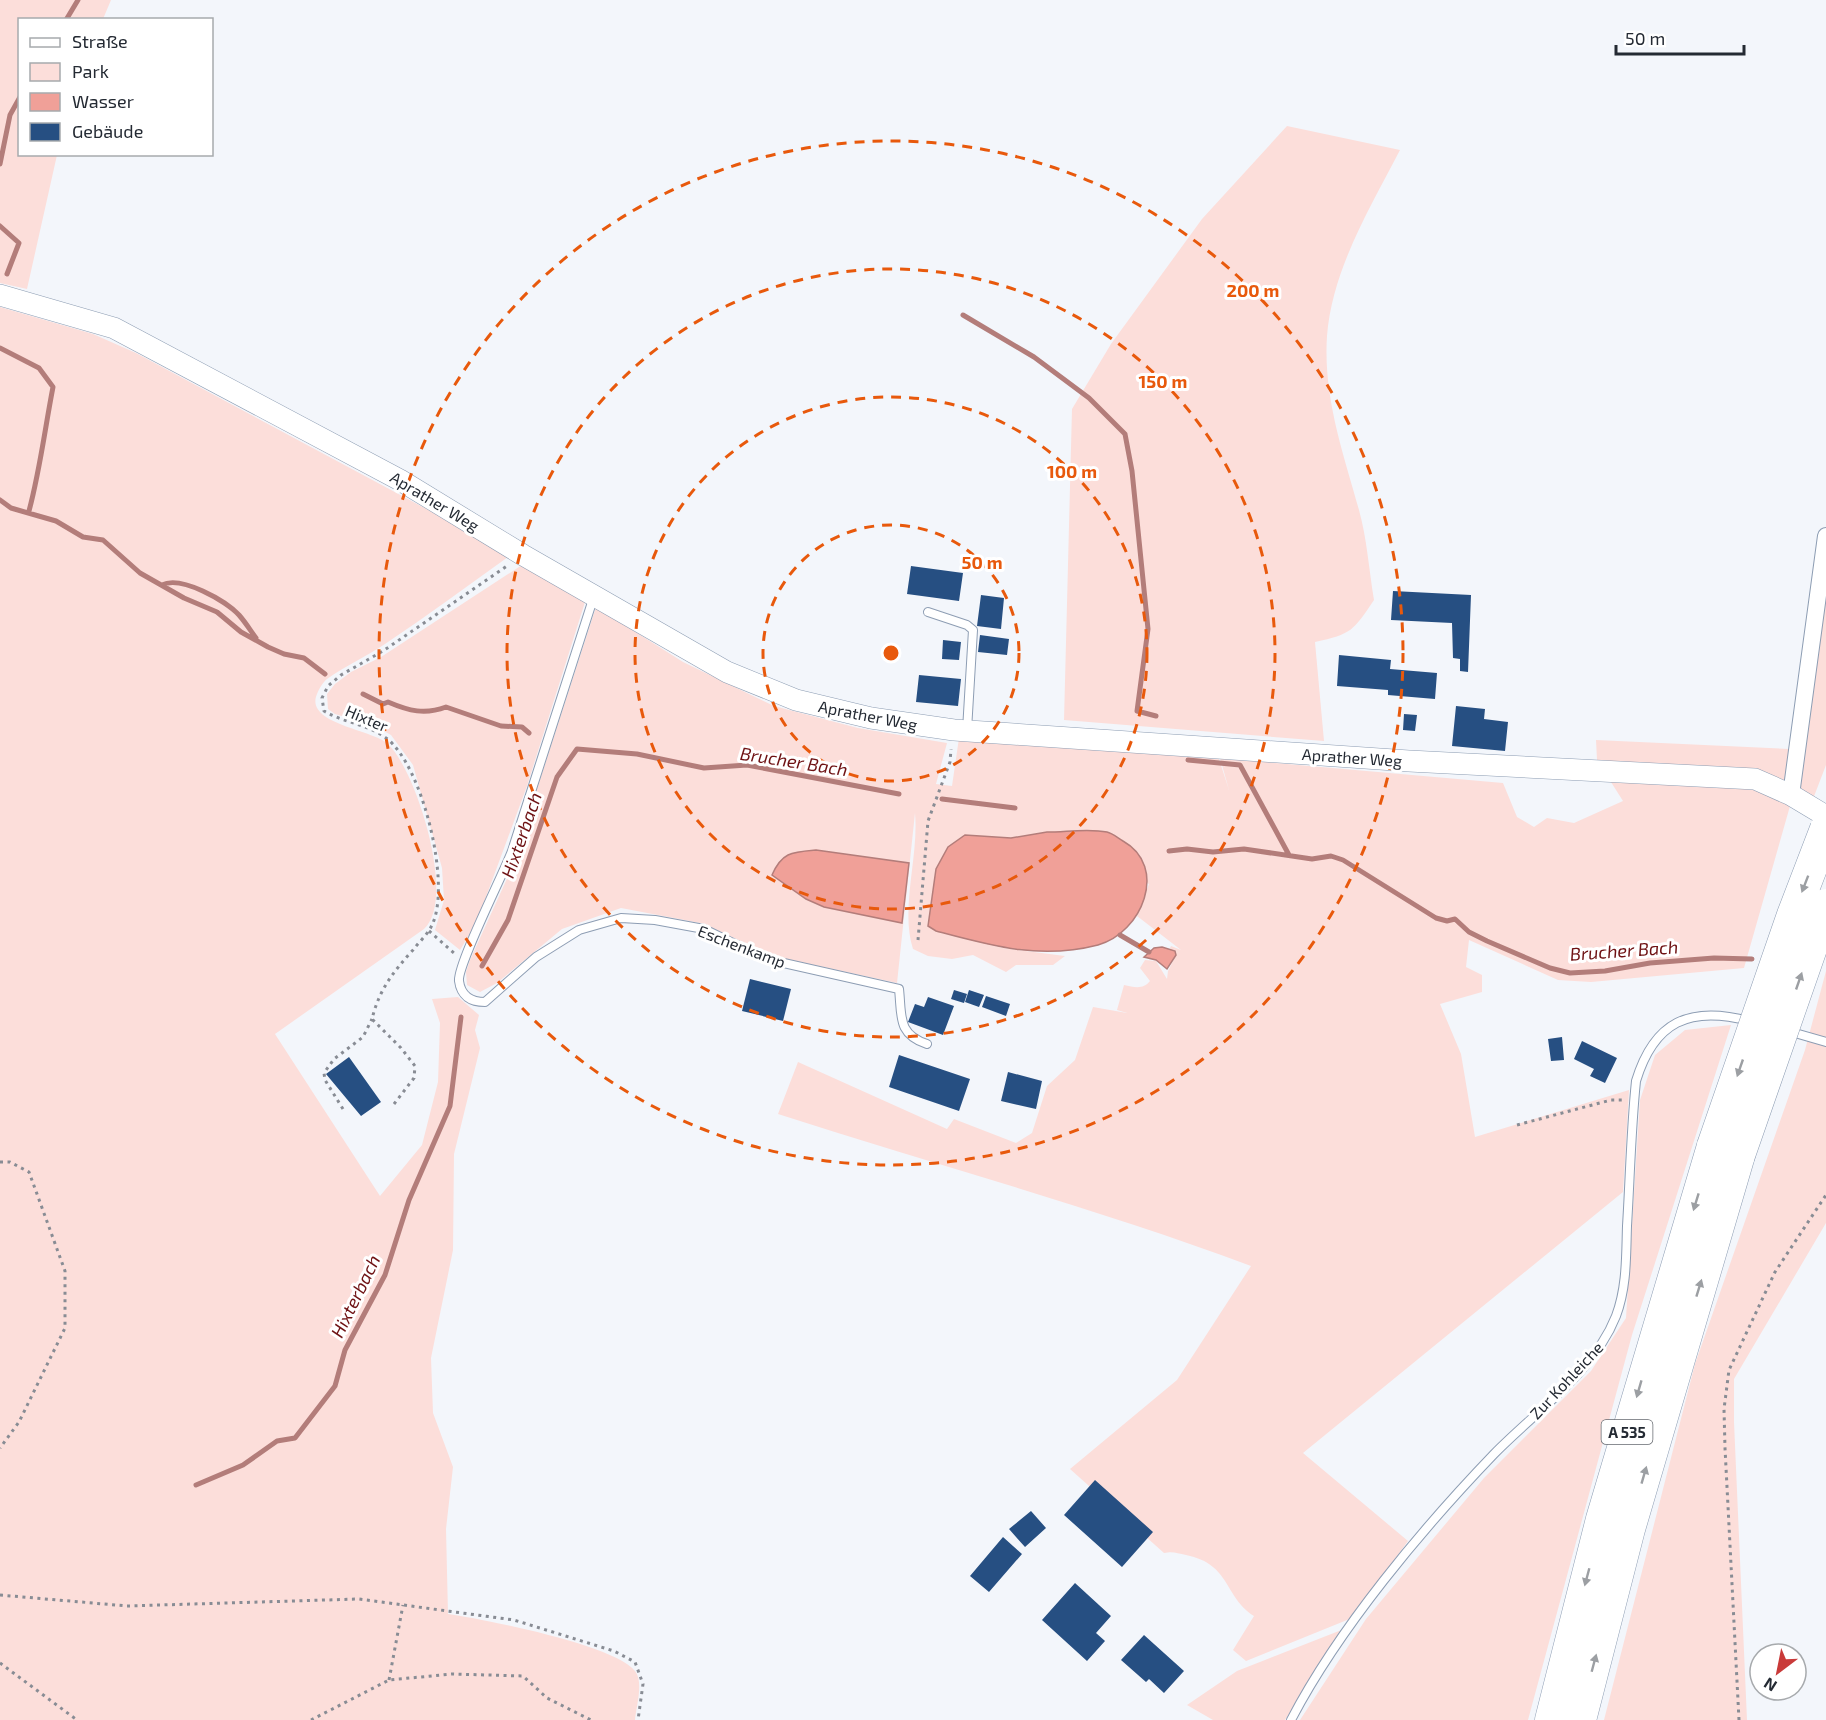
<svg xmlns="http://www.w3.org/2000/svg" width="1826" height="1720" font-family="'Exo 2',sans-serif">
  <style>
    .green { fill: #fcdeda }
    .water { fill: #f0a098; stroke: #b37d7a; stroke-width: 1.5 }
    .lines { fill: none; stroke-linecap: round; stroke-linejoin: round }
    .stream { stroke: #b37d7a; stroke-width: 5 }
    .building { fill: #264f82 }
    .service-casing { stroke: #8d9db3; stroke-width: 10 }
    .minor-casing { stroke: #8d9db3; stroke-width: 18 }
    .tertiary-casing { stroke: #8d9db3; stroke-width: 22 }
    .motorway-casing { stroke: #8d9db3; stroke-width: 33 }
    .path { stroke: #888c94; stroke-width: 3; stroke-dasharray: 3 4.5; stroke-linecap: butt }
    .service { stroke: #fff; stroke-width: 8 }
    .minor { stroke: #fff; stroke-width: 16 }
    .tertiary { stroke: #fff; stroke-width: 21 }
    .motorway { stroke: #fff; stroke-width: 32 }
    .motorway-bridge-casing { stroke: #8d9db3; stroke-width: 33; stroke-linecap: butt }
    .motorway-bridge { stroke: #fff; stroke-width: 32 }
    .oneway { fill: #9c9fa3 }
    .ring { fill: none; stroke: #e8590c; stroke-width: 3; stroke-dasharray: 10 8 }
    .labels { text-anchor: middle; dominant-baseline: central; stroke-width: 6; stroke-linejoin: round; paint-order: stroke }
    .shield { fill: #fff; stroke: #666a70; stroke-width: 1.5 }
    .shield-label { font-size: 15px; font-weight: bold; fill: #242a33 }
    .street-label { font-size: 16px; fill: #242a33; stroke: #fff }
    .water-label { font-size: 18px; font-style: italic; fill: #6e1113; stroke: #fff }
    .centre { fill: #e8590c; stroke: #fff; stroke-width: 3 }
    .ring-label { font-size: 18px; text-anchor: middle; font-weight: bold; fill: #e8590c; stroke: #fff; stroke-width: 6; stroke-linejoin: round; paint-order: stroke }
  </style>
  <rect width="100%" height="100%" fill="#f3f6fb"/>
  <path class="green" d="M 0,0 L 111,0 L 103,19 L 20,20 L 20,154 L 57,155 L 27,289 L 0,283 Z
    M 1287,126 L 1400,150 C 1370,208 1332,270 1327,336 C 1323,397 1343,452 1359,510 C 1367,539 1369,570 1374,600 C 1353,631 1352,634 1315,642 L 1324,741 L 1064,720 L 1072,409 L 1111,344 L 1202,219 Z
    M 0,307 L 93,334 L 136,353 L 473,534 L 508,557 C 467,586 427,616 385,644 C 367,656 345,666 327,679 C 323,682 319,689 317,694 C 304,724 372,729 388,744 C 416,770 457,899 424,929 L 275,1034 L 380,1196 L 422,1145 L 438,1082 L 440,1023 L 432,999 L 458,997 L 479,1015 L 475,1030 L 480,1048 L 454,1154 L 453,1250 L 431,1358 L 433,1413 L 453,1467 L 446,1529 L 448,1614 C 483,1619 615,1645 635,1671 C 644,1682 636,1707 635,1720 L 0,1720 Z
    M 1826,549 L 1826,765 L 1813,799 L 1790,806 L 1744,968 L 1591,982 L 1558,980 L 1469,940 L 1466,967 L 1482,975 L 1482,992 L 1440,1004 L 1461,1054 L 1475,1137 L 1629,1090 L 1623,1192 L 1303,1453 L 1408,1541 L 1352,1618 L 1246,1661 L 1233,1650 L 1254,1616 C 1224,1597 1231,1564 1186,1555 C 1177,1553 1173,1551 1164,1553 L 1070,1469 L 1177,1380 L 1251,1266 C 1096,1208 936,1165 778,1114 L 798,1062 L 947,1129 L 954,1119 L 1016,1143 L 1032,1133 L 1047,1086 L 1075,1060 L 1093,1007 L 1127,1013 L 1117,1010 L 1124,985 C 1134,987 1143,990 1150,981 L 1140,968 L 1145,960 L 1156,961 L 1167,979 L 1168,971 L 1176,955 L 1170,948 L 1171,946 L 1181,950 L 1137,916 L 1149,884 L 1047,832 L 1011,838 L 965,835 L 936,931 L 1003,948 L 1065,956 L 1053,965 L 1016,965 L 1006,972 L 973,955 L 952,959 L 928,956 L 913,949 C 900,909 919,856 915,813 L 897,983 L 777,957 L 700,923 L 621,908 L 562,929 L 497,983 L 480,992 L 467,985 L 466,972 L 470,960 L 510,872 L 596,607 L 683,662 L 774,706 L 858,728 L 947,743 L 936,784 L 952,786 L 959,738 L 1219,759 L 1229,790 L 1220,758 L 1503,783 L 1517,817 L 1534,827 L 1547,818 L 1574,823 L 1623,801 L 1597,760 L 1596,740 L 1789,749 Z
    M 522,565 L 585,602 L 527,786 L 476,924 L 460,950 L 435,930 L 444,900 L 442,868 L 413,765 L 391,735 L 373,725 L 335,714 L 328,709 L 327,694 L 335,684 L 351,672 L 381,657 Z
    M 1826,971 L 1826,1223 L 1734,1379 L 1734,1422 L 1747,1720 L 1604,1720 L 1695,1364 L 1805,1050 Z
    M 1731,1025 L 1632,1335 L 1528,1720 L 1300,1720 L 1366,1619 L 1484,1478 L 1591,1371 L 1626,1318 L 1640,1100 L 1655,1055 L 1685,1030 Z
    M 1344,1629 L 1285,1720 L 1213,1720 L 1187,1705 L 1237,1671 Z"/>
  <path class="water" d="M 1047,832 C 1066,832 1089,828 1107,832 C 1112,833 1118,838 1123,841 C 1169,867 1142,933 1098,945 C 1040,960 992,946 936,931 L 928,926 L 936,869 L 948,847 L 965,835 L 1011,838 Z
    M 816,850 L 909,863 L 902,923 L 824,907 L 806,899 L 772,875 C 782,852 792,852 816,850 Z
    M 1162,947 L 1175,951 L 1176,955 L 1167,969 L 1156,960 L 1144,957 L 1154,948 Z"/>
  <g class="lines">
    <path class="stream" d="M 66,20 L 78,0
      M 0,164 L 10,115 L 20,97
      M 0,226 L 19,243 L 7,274
      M 963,315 L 1034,357 L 1089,398 L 1125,434 L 1132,471 L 1148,629 L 1137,711 L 1156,716
      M 0,348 L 39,368 L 53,387 C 45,428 40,470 29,511
      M 0,500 L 11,508 L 56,521 L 83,537 L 103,540 L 140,573 L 184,598 L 217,612 L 241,632 L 268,647 L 284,654 L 304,658 L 325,674
      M 162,585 C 181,575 226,601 239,615 C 246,623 250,630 256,638
      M 363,694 L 383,704 L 388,702 C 409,711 425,715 446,707 L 501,726 L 522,727 L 529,733
      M 1188,760 L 1240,765 L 1289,855
      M 942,799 L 1015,808
      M 1169,851 L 1187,849 L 1213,852 L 1244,849 L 1312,859 L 1331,856 L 1343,860 L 1436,918 L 1447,921 L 1455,919 L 1469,932 L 1487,941 L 1550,968 L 1570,973 L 1605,971 L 1650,963 L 1714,958 L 1752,959
      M 1120,935 L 1149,952
      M 482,966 L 508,920 L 557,777 L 577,749 L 637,754 L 704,768 L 747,765 L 899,794
      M 196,1485 L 243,1465 L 277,1441 L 295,1438 L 335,1386 L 345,1350 L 385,1275 L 409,1200 L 450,1106 L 461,1017"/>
  </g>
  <path class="building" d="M 911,566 L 963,573 L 959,601 L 907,594 Z
    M 1393,591 L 1471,595 L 1468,672 L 1460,671 L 1460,659 L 1453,658 L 1452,623 L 1391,620 Z
    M 981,595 L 1004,598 L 1001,629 L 977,626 Z
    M 980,635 L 1009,639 L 1007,655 L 978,652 Z
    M 943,640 L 961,642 L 959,660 L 942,659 Z
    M 1339,655 L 1391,660 L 1390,669 L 1437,673 L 1435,699 L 1388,695 L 1388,690 L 1337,686 Z
    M 919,675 L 961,679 L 958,706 L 916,702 Z
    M 1456,706 L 1485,709 L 1484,719 L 1508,722 L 1505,751 L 1452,746 Z
    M 1404,714 L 1417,715 L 1415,731 L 1403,730 Z
    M 750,979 L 791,989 L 783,1021 L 742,1011 Z
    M 954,990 L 967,994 L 964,1003 L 951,999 Z
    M 969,990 L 984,995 L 979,1007 L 965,1002 Z
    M 986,996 L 1010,1004 L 1006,1016 L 982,1007 Z
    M 928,997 L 954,1006 L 943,1035 L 908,1022 L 915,1004 L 924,1007 Z
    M 1562,1037 L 1564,1060 L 1551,1061 L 1548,1039 Z
    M 1582,1041 L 1617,1058 L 1605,1083 L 1590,1076 L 1594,1069 L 1574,1059 Z
    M 899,1055 L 970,1079 L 959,1111 L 889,1087 Z
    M 349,1057 L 381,1102 L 361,1116 L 326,1074 Z
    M 1008,1072 L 1042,1081 L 1036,1109 L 1001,1101 Z
    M 1095,1480 L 1153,1532 L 1122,1567 L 1064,1515 Z
    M 1031,1511 L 1046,1528 L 1025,1547 L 1009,1529 Z
    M 1003,1537 L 1022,1554 L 989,1592 L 970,1576 Z
    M 1075,1583 L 1111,1616 L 1096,1633 L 1105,1641 L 1087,1661 L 1042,1620 Z
    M 1144,1635 L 1184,1671 L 1164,1693 L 1149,1679 L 1146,1682 L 1121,1660 Z"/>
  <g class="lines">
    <defs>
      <path id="service" d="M 594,596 L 512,851 C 503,875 457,965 459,981 C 461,996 471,1002 485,1002 L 536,957 L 579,930 L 621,918 L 655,920 L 704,929 L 766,959 L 899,989 C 902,1016 897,1034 927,1044
        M 928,612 L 967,625 L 973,630 L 967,730
        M 1788,1031 L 1826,1042
        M 1291,1720 C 1339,1628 1422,1529 1494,1454 C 1535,1412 1594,1372 1616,1316 C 1627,1287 1626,1256 1627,1226 C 1630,1178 1631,1129 1636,1081 C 1654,1022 1689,1005 1749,1021"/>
      <path id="minor" d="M 1791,795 L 1826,536"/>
      <path id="tertiary" d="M 0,295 L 114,328 L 400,480 L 523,555 L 727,672 L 796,700 L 871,718 L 954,730 L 1409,761 L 1755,779 L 1791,795 L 1826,816"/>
      <path id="motorway" d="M 1551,1720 L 1602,1519 L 1713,1146
        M 1580,1720 L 1629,1529 L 1739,1155"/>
    </defs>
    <use href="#service" class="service-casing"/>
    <use href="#minor" class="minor-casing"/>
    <use href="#tertiary" class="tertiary-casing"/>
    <use href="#motorway" class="motorway-casing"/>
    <path class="path" d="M 429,931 L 454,953
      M 918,940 L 928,821 L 950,762 L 951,749
      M 394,1104 L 414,1078 L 415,1066 L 401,1048 L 372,1019 C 379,990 393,972 413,950 C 419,942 428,934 432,925 C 452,884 422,764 386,738 C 368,724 344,723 324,711 L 322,698 L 328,686 L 341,675 L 383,651 L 507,566
      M 343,1109 L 325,1080 L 324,1073 L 334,1059 L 363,1037 L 372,1019
      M 1517,1125 L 1611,1100 L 1623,1100
      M 0,1162 L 10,1162 L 29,1172 L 65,1271 L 65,1328 L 19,1422 L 0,1448
      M 0,1595 L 127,1606 L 359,1599 L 514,1620 L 614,1651 L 635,1662 L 643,1684 L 638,1720
      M 0,1663 L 77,1720
      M 389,1680 L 403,1605
      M 311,1720 L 389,1680 L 452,1674 L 523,1676 L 547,1698 L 591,1720
      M 1739,1720 L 1725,1448 L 1724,1409 L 1729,1370 L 1775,1272 L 1826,1195"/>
    <use href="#service" class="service"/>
    <use href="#minor" class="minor"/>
    <use href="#tertiary" class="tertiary"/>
    <use href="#motorway" class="motorway"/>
    <defs>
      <path id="motorway-bridge" d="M 1713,1146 L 1793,915 L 1826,829
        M 1739,1155 L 1826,905"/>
    </defs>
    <use href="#motorway-bridge" class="motorway-bridge-casing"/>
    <use href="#motorway-bridge" class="motorway-bridge"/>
  </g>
  <defs><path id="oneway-solid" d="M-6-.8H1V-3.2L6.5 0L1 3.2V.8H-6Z" transform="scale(1.5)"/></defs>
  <g class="oneway">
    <use href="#oneway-solid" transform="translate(1805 884) rotate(111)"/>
    <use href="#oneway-solid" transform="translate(1799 981) rotate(-71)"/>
    <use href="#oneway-solid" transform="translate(1740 1068) rotate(109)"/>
    <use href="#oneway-solid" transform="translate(1696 1202) rotate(107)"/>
    <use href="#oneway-solid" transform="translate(1699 1288) rotate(-73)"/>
    <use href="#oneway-solid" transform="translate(1639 1389) rotate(106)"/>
    <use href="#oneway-solid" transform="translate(1644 1475) rotate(-74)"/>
    <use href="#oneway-solid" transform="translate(1587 1577) rotate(105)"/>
    <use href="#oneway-solid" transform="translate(1594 1663) rotate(-75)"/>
  </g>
  <g class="ring">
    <circle cx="891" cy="653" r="128"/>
    <circle cx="891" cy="653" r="256"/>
    <circle cx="891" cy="653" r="384"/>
    <circle cx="891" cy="653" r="512"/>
  </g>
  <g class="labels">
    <rect class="shield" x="1601.5" y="1420" width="51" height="24" rx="4.5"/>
    <g class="shield-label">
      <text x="1627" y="1432">A 535</text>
    </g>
    <g class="street-label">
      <text transform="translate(435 501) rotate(31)">Aprather Weg</text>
      <text transform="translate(868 715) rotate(11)">Aprather Weg</text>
      <text transform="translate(367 718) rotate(23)">Hixter</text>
      <text transform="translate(1352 757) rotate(4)">Aprather Weg</text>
      <text transform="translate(742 946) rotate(21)">Eschenkamp</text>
      <text transform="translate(1566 1380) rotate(-47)">Zur Kohleiche</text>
    </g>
    <g class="water-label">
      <text transform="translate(794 761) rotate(9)">Brucher Bach</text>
      <text transform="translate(521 835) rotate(-71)">Hixterbach</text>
      <text transform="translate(1624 950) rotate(-4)">Brucher Bach</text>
      <text transform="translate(355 1296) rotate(-64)">Hixterbach</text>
    </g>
  </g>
  <circle cx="891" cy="653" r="9" class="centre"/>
  <g class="ring-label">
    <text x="1253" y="297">200 m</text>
    <text x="1163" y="388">150 m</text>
    <text x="1072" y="478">100 m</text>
    <text x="982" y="569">50 m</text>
  </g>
  <rect x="18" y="18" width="195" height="138" fill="#ffffff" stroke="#a7aaad" stroke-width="1.5"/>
  <rect x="30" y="38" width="30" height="9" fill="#ffffff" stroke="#a7aaad" stroke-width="1.5"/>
  <text x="72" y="48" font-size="18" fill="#242a33">Straße</text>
  <rect x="30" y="63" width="30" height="18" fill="#fcdeda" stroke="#a7aaad" stroke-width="1.5"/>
  <text x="72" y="78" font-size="18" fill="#242a33">Park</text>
  <rect x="30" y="93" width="30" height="18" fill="#f0a098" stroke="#a7aaad" stroke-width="1.5"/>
  <text x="72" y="108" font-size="18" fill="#242a33">Wasser</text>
  <rect x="30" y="123" width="30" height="18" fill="#264f82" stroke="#a7aaad" stroke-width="1.5"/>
  <text x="72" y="138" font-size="18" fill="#242a33">Gebäude</text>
  <g transform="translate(1778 1672) rotate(212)"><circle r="28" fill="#ffffff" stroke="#a7aaad" stroke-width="1.5"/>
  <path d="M0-4.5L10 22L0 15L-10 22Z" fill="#c93a39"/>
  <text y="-9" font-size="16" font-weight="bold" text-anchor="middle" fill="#242a33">N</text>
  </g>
  <path d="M1616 45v9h128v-9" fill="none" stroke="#242a33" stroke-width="3"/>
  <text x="1625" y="45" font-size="18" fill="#242a33" stroke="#ffffff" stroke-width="4.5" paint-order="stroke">50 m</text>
</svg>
